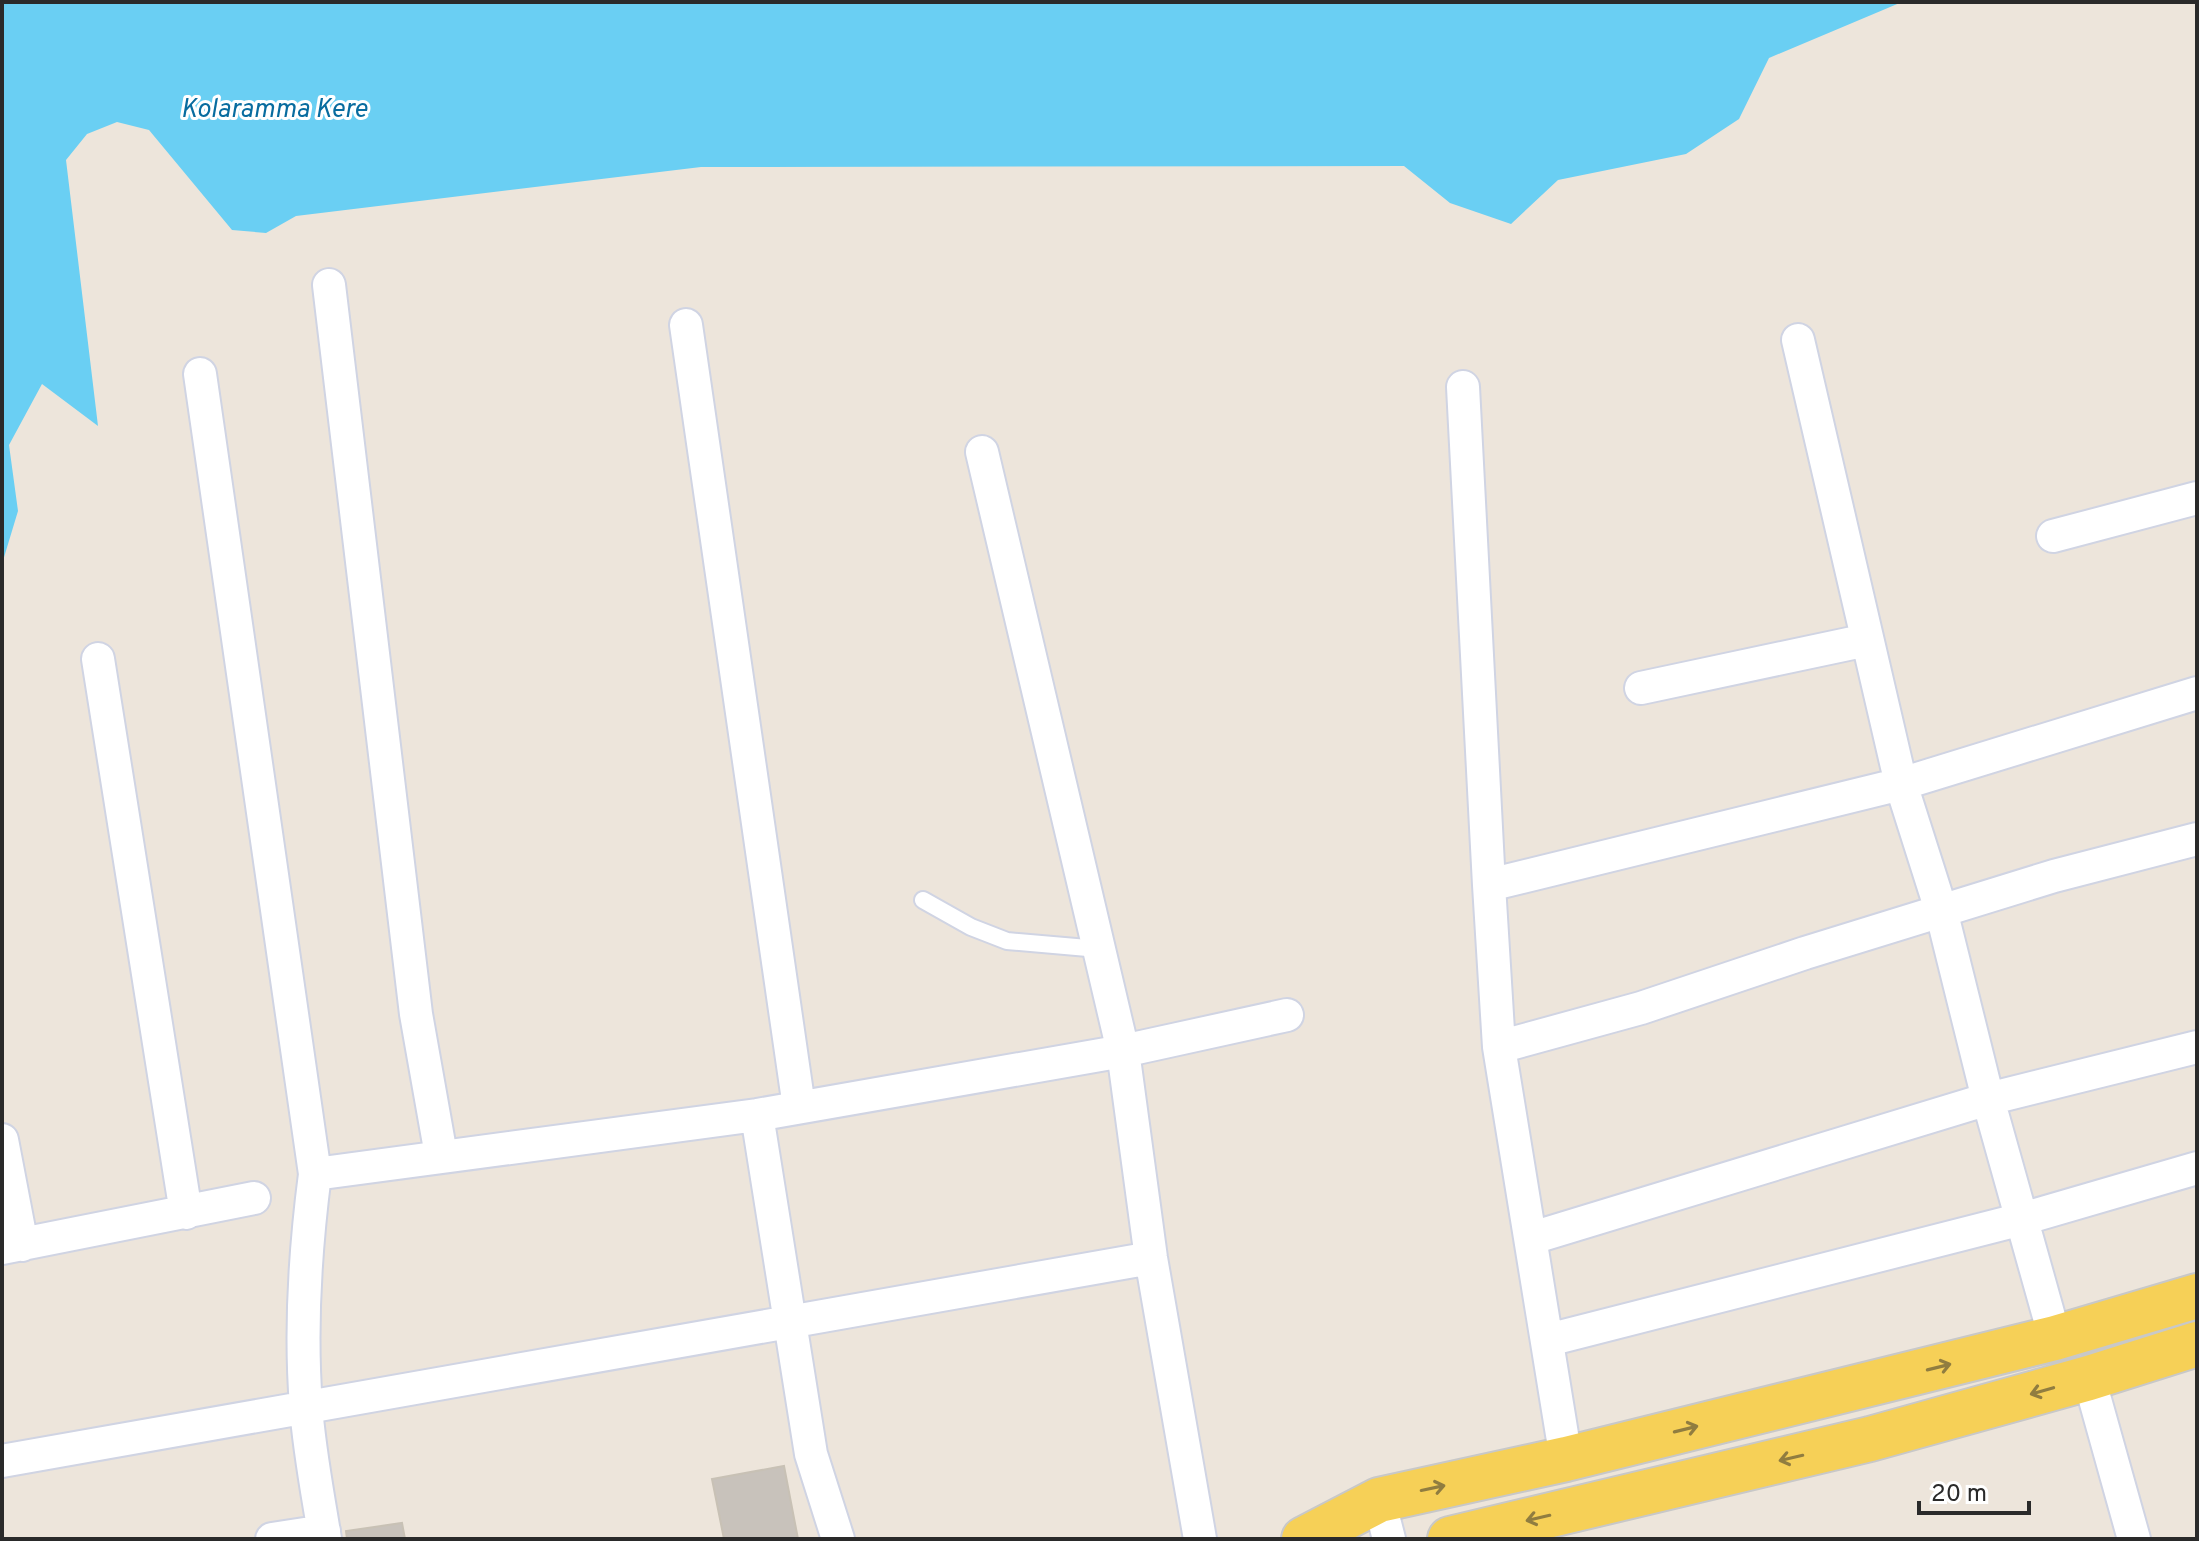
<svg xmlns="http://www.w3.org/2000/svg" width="2199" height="1541" font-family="Overpass,sans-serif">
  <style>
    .water { fill: #6acff3 }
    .building { fill: #c8c2bb; stroke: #c8c1b5; stroke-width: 2 }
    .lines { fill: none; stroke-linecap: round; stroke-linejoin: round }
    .service-casing { stroke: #d0d4e3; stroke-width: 20 }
    .minor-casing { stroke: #d0d4e3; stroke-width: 36 }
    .primary-casing { stroke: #c8c8c8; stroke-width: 48 }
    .service { stroke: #fff; stroke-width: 16 }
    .minor { stroke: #fff; stroke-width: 32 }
    .primary { stroke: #f6d057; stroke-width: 44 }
    .oneway { stroke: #907d40 }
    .labels { text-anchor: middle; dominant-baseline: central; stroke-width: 6; stroke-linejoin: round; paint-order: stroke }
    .water-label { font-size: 26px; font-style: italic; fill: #086c9f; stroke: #fff }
  </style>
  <rect width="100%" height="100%" fill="#ede5db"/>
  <path class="water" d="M 2,2 L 1902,2 L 1769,58 L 1739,119 L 1686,154 L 1558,180 L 1511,224 L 1450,203 L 1404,166 L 701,167 L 296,216 L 266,233 L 232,230 L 149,130 L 117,122 L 87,134 L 66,160 L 98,426 L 42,384 L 9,445 L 18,511 L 2,564 Z"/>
  <path class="building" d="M 784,1466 L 798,1539 L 724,1539 L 712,1479 Z
    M 402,1523 L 405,1539 L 347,1539 L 346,1531 Z"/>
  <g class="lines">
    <defs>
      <path id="service" d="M 923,900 L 971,927 L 1007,941 L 1099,949"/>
      <path id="minor" d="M 329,285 L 416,1014 L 441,1155
        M 686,325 L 799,1107
        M 1798,340 L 1901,784 L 1941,910 L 1988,1099 L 2055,1338
        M 200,374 L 315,1174 C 305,1251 300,1328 306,1406 C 309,1450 318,1495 325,1539
        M 1463,387 L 1489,885
        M 982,452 L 1123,1051 L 1151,1258 L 1200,1539
        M 2053,536 L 2197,498
        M 98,659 L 186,1213
        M 1641,688 L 1867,640
        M 1499,1047 L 1641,1008 L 1805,953 L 2054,876 L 2197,839
        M 757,1115 L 811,1454 L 838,1539
        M 2,1140 L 22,1245
        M 315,1174 L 757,1115 L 1123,1051 L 1287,1015
        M 1532,1238 L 1988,1099 L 2197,1047
        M 2,1248 L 254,1198
        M 1548,1340 L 2022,1219 L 2197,1168
        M 2089,1378 L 2134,1539
        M 1566,1459 L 1499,1047 L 1489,885 L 1901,784 L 2197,693
        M 2,1461 L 1151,1258
        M 1379,1500 L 1389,1539
        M 272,1539 L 324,1531"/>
      <path id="primary" d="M 1304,1539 L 1379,1500 L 1566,1459 L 2055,1338 L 2197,1296
        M 1450,1539 L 1870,1439 L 2089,1378 L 2197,1344"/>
    </defs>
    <use href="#service" class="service-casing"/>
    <use href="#minor" class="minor-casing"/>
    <use href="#primary" class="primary-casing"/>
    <use href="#service" class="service"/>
    <use href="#minor" class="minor"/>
    <use href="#primary" class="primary"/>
  </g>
  <defs><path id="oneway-shaft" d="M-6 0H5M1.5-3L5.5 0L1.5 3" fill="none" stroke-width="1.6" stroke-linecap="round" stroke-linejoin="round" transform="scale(2)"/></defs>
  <g class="oneway">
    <use href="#oneway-shaft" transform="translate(1939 1367) rotate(-14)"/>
    <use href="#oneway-shaft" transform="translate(2042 1391) rotate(164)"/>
    <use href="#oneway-shaft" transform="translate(1686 1429) rotate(-14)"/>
    <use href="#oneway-shaft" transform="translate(1791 1458) rotate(167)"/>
    <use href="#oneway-shaft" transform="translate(1433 1488) rotate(-12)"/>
    <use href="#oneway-shaft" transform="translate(1538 1518) rotate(167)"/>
  </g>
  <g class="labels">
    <g class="water-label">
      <text x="274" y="110">Kolaramma Kere</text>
    </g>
  </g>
  <rect width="2199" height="1541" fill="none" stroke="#2a2a2a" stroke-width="8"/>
  <path d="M1919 1501v12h110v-12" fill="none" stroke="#2a2a2a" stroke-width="4"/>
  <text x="1931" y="1501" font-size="24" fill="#2a2a2a" stroke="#ffffff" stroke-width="6" paint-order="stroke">20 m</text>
</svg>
